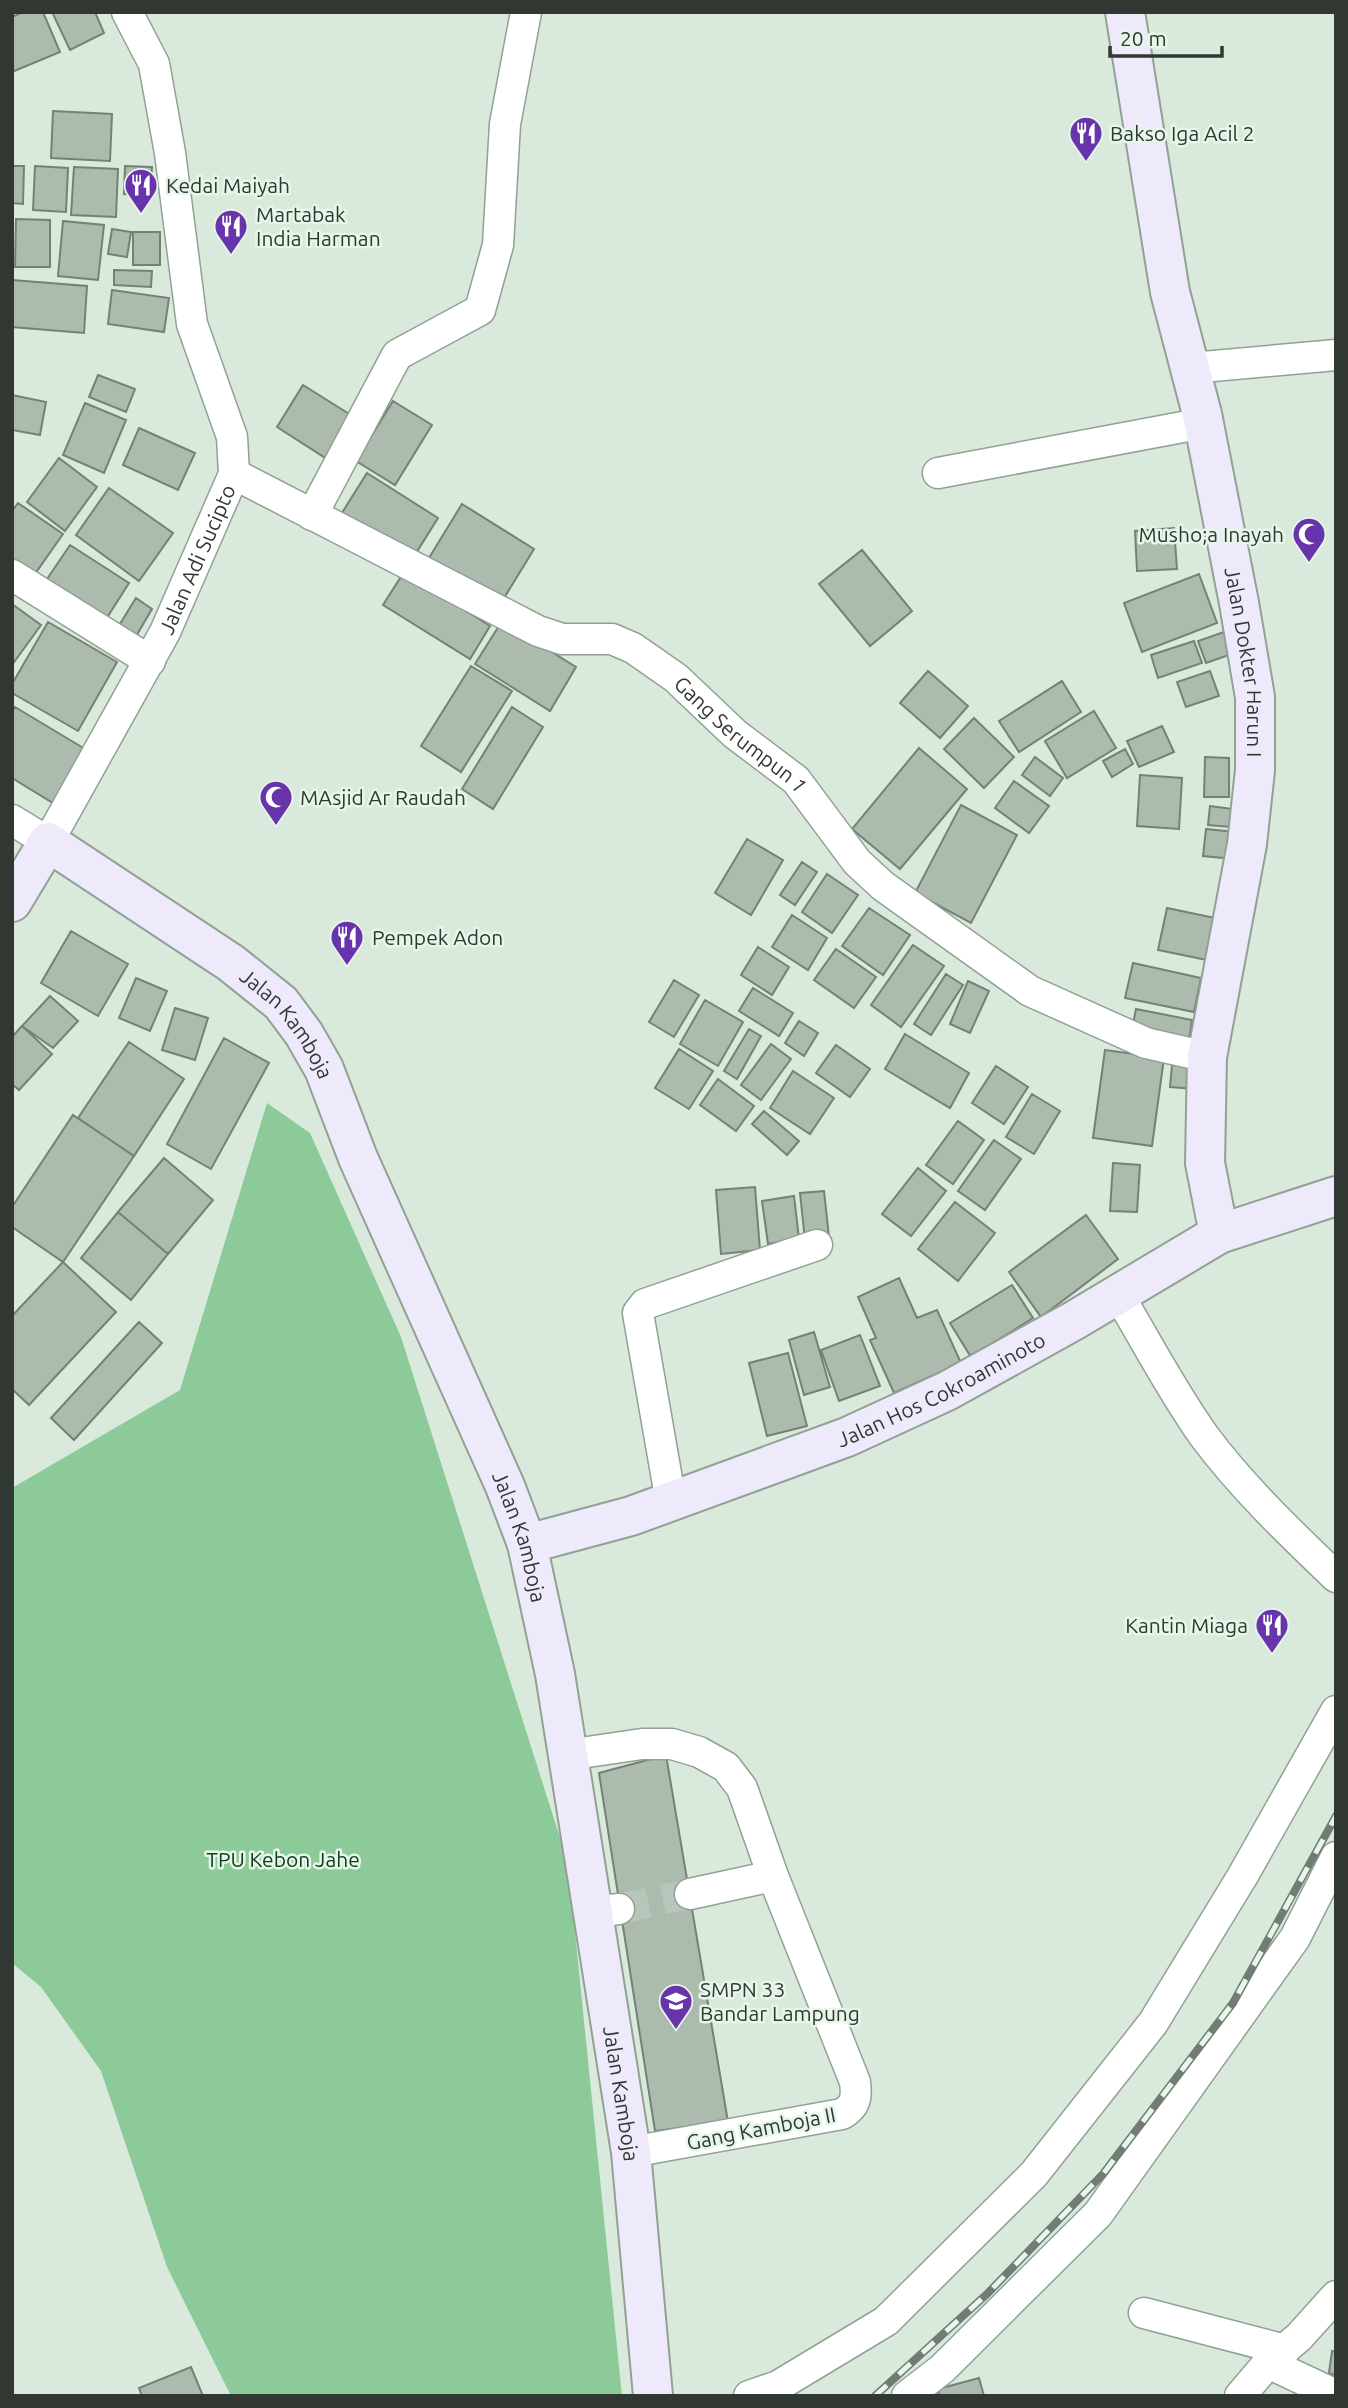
<svg xmlns="http://www.w3.org/2000/svg" width="1348" height="2408" font-family="Ubuntu,sans-serif">
  <style>
    .green { fill: #8ccb99 }
    .building { fill: #acbbae; stroke: #748276; stroke-width: 2 }
    .lines { fill: none; stroke-linecap: round; stroke-linejoin: round }
    .street-tunnel { stroke: #b7c6ba; stroke-width: 30; stroke-dasharray: 30 15; stroke-linecap: butt }
    .street-casing { stroke: #91a194; stroke-width: 33 }
    .secondary-casing { stroke: #91a194; stroke-width: 42 }
    .street { stroke: #fff; stroke-width: 30 }
    .secondary { stroke: #efe9fc; stroke-width: 38 }
    .rail-casing { stroke: #717c73; stroke-width: 8 }
    .rail { stroke: #e6f7e9; stroke-width: 5; stroke-dasharray: 16; stroke-linecap: butt }
    .labels { text-anchor: middle; dominant-baseline: central; stroke-width: 5; stroke-linejoin: round; paint-order: stroke }
    .poi-label { font-size: 21px; fill: #313832; stroke: #e6f7e9; text-anchor: start }
    .street-label { font-size: 21px; fill: #313832; stroke: #e6f7e9 }
    .park-label { font-size: 21px; fill: #0c3d1c; stroke: #e6f7e9 }
  </style>
  <rect width="100%" height="100%" fill="#d9e9dc"/>
  <path class="green" d="M 267,1103 L 310,1133 L 401,1337 L 568,1863 L 622,2396 L 231,2396 L 167,2267 L 101,2071 L 41,1987 L 12,1963 L 12,1488 L 180,1390 Z"/>
  <path class="building" d="M 23,12 L 43,12 L 60,52 L 12,72 L 12,17 Z
    M 56,12 L 95,12 L 104,33 L 70,50 L 53,14 Z
    M 53,111 L 112,114 L 110,161 L 51,158 Z
    M 12,166 L 24,166 L 23,204 L 12,203 Z
    M 35,166 L 68,168 L 66,212 L 33,210 Z
    M 125,166 L 152,167 L 150,196 L 124,194 Z
    M 74,167 L 118,169 L 116,217 L 71,215 Z
    M 16,219 L 50,220 L 50,267 L 15,267 Z
    M 63,221 L 104,225 L 98,280 L 58,276 Z
    M 112,229 L 131,232 L 127,257 L 108,254 Z
    M 133,232 L 160,232 L 160,265 L 133,265 Z
    M 114,270 L 152,271 L 151,287 L 114,285 Z
    M 12,280 L 87,286 L 84,333 L 12,327 Z
    M 112,290 L 169,298 L 164,332 L 108,324 Z
    M 98,375 L 135,389 L 126,412 L 89,397 Z
    M 303,385 L 354,417 L 327,459 L 277,427 Z
    M 12,395 L 46,402 L 40,435 L 12,430 Z
    M 393,401 L 432,425 L 395,485 L 356,461 Z
    M 85,403 L 126,420 L 104,473 L 63,455 Z
    M 139,428 L 195,453 L 178,490 L 123,465 Z
    M 59,458 L 97,487 L 65,531 L 27,502 Z
    M 367,473 L 438,518 L 411,561 L 340,516 Z
    M 109,488 L 173,533 L 139,581 L 76,535 Z
    M 18,503 L 63,534 L 30,581 L 12,568 L 12,511 Z
    M 462,504 L 534,549 L 501,603 L 429,558 Z
    M 1174,528 L 1177,569 L 1137,571 L 1135,531 Z
    M 70,545 L 129,583 L 101,627 L 41,588 Z
    M 862,550 L 912,611 L 870,646 L 819,584 Z
    M 404,572 L 490,626 L 470,659 L 383,605 Z
    M 1199,574 L 1217,623 L 1142,652 L 1124,603 Z
    M 136,598 L 152,609 L 132,643 L 115,632 Z
    M 12,604 L 41,625 L 12,665 Z
    M 502,621 L 576,667 L 550,711 L 475,664 Z
    M 48,622 L 117,662 L 78,731 L 12,693 L 12,684 Z
    M 1224,632 L 1232,654 L 1206,663 L 1198,641 Z
    M 1194,641 L 1202,663 L 1158,678 L 1151,655 Z
    M 471,666 L 512,691 L 461,772 L 421,746 Z
    M 928,671 L 968,706 L 940,738 L 900,703 Z
    M 1210,671 L 1219,696 L 1186,707 L 1177,682 Z
    M 1062,681 L 1081,712 L 1019,752 L 999,721 Z
    M 15,707 L 85,749 L 53,803 L 12,778 L 12,712 Z
    M 512,707 L 543,727 L 493,809 L 462,789 Z
    M 1094,711 L 1116,748 L 1067,778 L 1045,741 Z
    M 974,718 L 1014,757 L 984,788 L 944,749 Z
    M 1162,726 L 1174,752 L 1139,767 L 1127,741 Z
    M 919,748 L 967,789 L 900,869 L 852,829 Z
    M 1125,749 L 1133,764 L 1112,777 L 1103,761 Z
    M 1035,757 L 1063,778 L 1050,796 L 1022,775 Z
    M 1205,757 L 1229,758 L 1229,797 L 1204,797 Z
    M 1140,775 L 1182,778 L 1179,829 L 1137,826 Z
    M 1014,781 L 1049,806 L 1029,833 L 995,808 Z
    M 961,805 L 1017,835 L 971,923 L 915,893 Z
    M 1210,806 L 1233,809 L 1231,827 L 1208,825 Z
    M 1206,829 L 1235,832 L 1233,859 L 1203,856 Z
    M 747,839 L 783,860 L 751,915 L 715,893 Z
    M 802,862 L 817,872 L 795,905 L 780,895 Z
    M 827,874 L 858,895 L 832,933 L 802,912 Z
    M 869,908 L 910,935 L 883,975 L 842,946 Z
    M 1167,908 L 1215,918 L 1207,960 L 1158,950 Z
    M 792,915 L 827,938 L 808,970 L 772,947 Z
    M 71,931 L 128,964 L 98,1016 L 41,983 Z
    M 913,945 L 944,966 L 901,1027 L 871,1005 Z
    M 758,947 L 789,967 L 772,995 L 741,975 Z
    M 836,949 L 876,977 L 854,1008 L 814,980 Z
    M 1133,963 L 1201,978 L 1194,1012 L 1125,998 Z
    M 946,974 L 963,985 L 931,1035 L 914,1024 Z
    M 136,978 L 167,991 L 150,1031 L 119,1018 Z
    M 674,980 L 699,995 L 674,1037 L 649,1022 Z
    M 968,981 L 989,991 L 970,1033 L 950,1024 Z
    M 753,988 L 793,1013 L 779,1036 L 739,1011 Z
    M 50,996 L 78,1021 L 53,1048 L 22,1026 Z
    M 705,1000 L 743,1022 L 718,1066 L 680,1044 Z
    M 175,1008 L 208,1018 L 195,1060 L 162,1050 Z
    M 1136,1009 L 1192,1020 L 1189,1041 L 1132,1029 Z
    M 799,1021 L 818,1033 L 804,1056 L 785,1043 Z
    M 22,1026 L 52,1054 L 19,1090 L 12,1084 L 12,1037 Z
    M 749,1029 L 761,1036 L 737,1079 L 724,1071 Z
    M 905,1034 L 969,1073 L 950,1108 L 885,1069 Z
    M 224,1038 L 269,1063 L 211,1169 L 167,1144 Z
    M 129,1042 L 184,1079 L 134,1156 L 78,1118 Z
    M 771,1044 L 791,1059 L 761,1100 L 741,1085 Z
    M 836,1045 L 870,1069 L 850,1097 L 816,1073 Z
    M 679,1049 L 713,1071 L 689,1109 L 655,1088 Z
    M 1105,1050 L 1164,1058 L 1152,1146 L 1093,1138 Z
    M 1172,1065 L 1197,1068 L 1195,1089 L 1170,1087 Z
    M 996,1066 L 1028,1087 L 1004,1124 L 972,1103 Z
    M 793,1071 L 834,1098 L 810,1134 L 770,1108 Z
    M 718,1079 L 754,1106 L 736,1131 L 700,1105 Z
    M 1032,1094 L 1060,1111 L 1034,1154 L 1006,1137 Z
    M 764,1111 L 799,1141 L 787,1155 L 752,1124 Z
    M 73,1115 L 134,1156 L 63,1262 L 12,1227 L 12,1207 Z
    M 958,1121 L 984,1140 L 953,1184 L 926,1165 Z
    M 994,1140 L 1021,1159 L 985,1210 L 958,1191 Z
    M 164,1158 L 213,1200 L 168,1254 L 118,1212 Z
    M 1113,1163 L 1140,1165 L 1137,1212 L 1110,1211 Z
    M 918,1168 L 946,1191 L 911,1236 L 882,1214 Z
    M 755,1187 L 760,1250 L 721,1254 L 716,1190 Z
    M 824,1191 L 829,1237 L 805,1240 L 800,1193 Z
    M 794,1196 L 799,1239 L 768,1244 L 762,1201 Z
    M 955,1202 L 995,1233 L 958,1281 L 918,1249 Z
    M 118,1212 L 168,1254 L 131,1300 L 81,1258 Z
    M 1086,1215 L 1118,1259 L 1041,1317 L 1009,1272 Z
    M 63,1262 L 116,1312 L 29,1405 L 12,1389 L 12,1316 Z
    M 899,1278 L 917,1318 L 937,1310 L 961,1363 L 894,1393 L 870,1340 L 876,1338 L 858,1297 Z
    M 1012,1285 L 1033,1318 L 971,1357 L 950,1323 Z
    M 139,1322 L 162,1343 L 74,1440 L 51,1418 Z
    M 814,1332 L 830,1387 L 804,1395 L 789,1340 Z
    M 860,1335 L 880,1386 L 839,1401 L 821,1350 Z
    M 788,1353 L 807,1426 L 767,1436 L 749,1363 Z
    M 666,1755 L 728,2122 L 655,2131 L 599,1773 Z
    M 1332,2351 L 1336,2352 L 1336,2376 L 1329,2373 Z
    M 191,2367 L 203,2396 L 142,2396 L 139,2388 Z
    M 979,2378 L 984,2396 L 939,2396 L 938,2389 Z"/>
  <g class="lines">
    <path class="street-tunnel" d="M 619,1909 L 690,1894"/>
    <defs>
      <g id="street">
        <path d="M 1191,368 L 1336,355"/>
        <path d="M 938,473 L 1204,423"/>
        <path id="s1" d="M 234,474 L 538,631 L 562,639 L 612,639 L 633,648 L 676,678 L 735,734 L 796,780 L 857,862 L 883,886 L 1030,991 L 1146,1043 L 1207,1057"/>
        <path d="M 312,515 L 397,355 L 480,310 L 498,245 L 505,124 L 526,12"/>
        <path d="M 12,575 L 150,661"/>
        <path id="s2" d="M 12,820 L 48,842 L 165,632 L 234,474 L 232,437 L 192,324 L 170,153 L 154,64 L 127,12"/>
        <path d="M 1118,1294 C 1146,1341 1172,1391 1204,1436 C 1242,1487 1290,1533 1336,1577"/>
        <path d="M 671,1502 L 638,1313 L 645,1304 L 817,1245"/>
        <path d="M 567,1755 L 642,1744 L 672,1744 L 699,1752 L 726,1767 L 742,1788 L 773,1876 L 855,2082 C 857,2097 856,2106 842,2114 L 631,2152"/>
        <path d="M 690,1894 L 773,1876"/>
        <path d="M 592,1912 L 619,1909"/>
        <path d="M 1144,2313 L 1285,2350"/>
        <path d="M 1268,2363 L 1336,2395"/>
        <path d="M 749,2396 L 778,2386 L 886,2321 L 1034,2174 L 1153,2023 L 1242,1877 L 1336,1711"/>
        <path d="M 907,2396 L 942,2369 L 1098,2214 L 1295,1938 L 1336,1857"/>
        <path d="M 1240,2396 L 1268,2363 L 1299,2337 L 1336,2296"/>
      </g>
      <g id="secondary">
        <path id="s3" d="M 1125,12 L 1170,292 L 1202,414 L 1239,603 L 1255,697 L 1255,770 L 1247,844 L 1207,1057 L 1205,1163 L 1219,1234"/>
        <path id="s4" d="M 12,902 L 48,842 L 231,963 L 281,1003 L 304,1034 L 324,1069 L 358,1158 L 505,1486 L 527,1544 L 555,1674 L 631,2152 L 653,2396"/>
        <path id="s5" d="M 527,1544 L 631,1516 L 847,1437 L 947,1391 L 1075,1320 L 1219,1234 L 1336,1196"/>
      </g>
    </defs>
    <use href="#street" class="street-casing"/>
    <use href="#secondary" class="secondary-casing"/>
    <use href="#street" class="street"/>
    <use href="#secondary" class="secondary"/>
    <defs>
      <path id="rail" d="M 875,2396 L 987,2294 L 1103,2174 L 1233,2003 L 1336,1816"/>
    </defs>
    <use href="#rail" class="rail-casing"/>
    <use href="#rail" class="rail"/>
  </g>
  <defs>
    <symbol id="restaurant-pin" viewBox="-11 -11 22 30"><path d="M0 17L-7.5 6A9.5 9.5 0 1 1 7.5 6Z" fill="#6834ab" stroke="#e6f7e9"/><path d="M-5-6h1v4h1v-4h1v4h1v-4h1v5L-1.5 .5V6h-2V.5L-5-1ZM5-6V6H3V1.5H1.5Q1.5-4 5-6Z" fill="#fff"/></symbol>
    <symbol id="mosque-pin" viewBox="-11 -11 22 30"><path d="M0 17L-7.5 6A9.5 9.5 0 1 1 7.5 6Z" fill="#6834ab" stroke="#e6f7e9"/><path d="M3.5-4.9A6 6 0 1 0 3.5 4.9A5 5 0 1 1 3.5-4.9Z" fill="#fff"/></symbol>
    <symbol id="school-pin" viewBox="-11 -11 22 30"><path d="M0 17L-7.5 6A9.5 9.5 0 1 1 7.5 6Z" fill="#6834ab" stroke="#e6f7e9"/><path d="M0-5L7-2L0 1L-7-2ZM-4 1L0 2.5L4 1V4Q0 6-4 4Z" fill="#fff"/></symbol>
  </defs>
  <g fill-rule="evenodd">
    <use href="#restaurant-pin" x="1067" y="114" width="38" height="52"/>
    <use href="#restaurant-pin" x="122" y="166" width="38" height="52"/>
    <use href="#restaurant-pin" x="212" y="207" width="38" height="52"/>
    <use href="#mosque-pin" x="1290" y="515" width="38" height="52"/>
    <use href="#mosque-pin" x="257" y="778" width="38" height="52"/>
    <use href="#restaurant-pin" x="328" y="918" width="38" height="52"/>
    <use href="#restaurant-pin" x="1253" y="1606" width="38" height="52"/>
    <use href="#school-pin" x="657" y="1982" width="38" height="52"/>
  </g>
  <g class="labels">
    <g class="poi-label">
      <text x="1110" y="133">Bakso Iga Acil 2</text>
      <text x="166" y="185">Kedai Maiyah</text>
      <text x="256" y="214">Martabak<tspan x="256" dy="24">India Harman</tspan></text>
      <text x="1284" y="534" text-anchor="end">Musho;a Inayah</text>
      <text x="300" y="797">MAsjid Ar Raudah</text>
      <text x="372" y="937">Pempek Adon</text>
      <text x="1248" y="1625" text-anchor="end">Kantin Miaga</text>
      <text x="700" y="1989">SMPN 33<tspan x="700" dy="24">Bandar Lampung</tspan></text>
    </g>
    <g class="street-label">
      <text stroke="none"><textPath href="#s2" startOffset="362">Jalan Adi Sucipto</textPath></text>
      <text stroke="none"><textPath href="#s3" startOffset="662">Jalan Dokter Harun I</textPath></text>
      <text stroke="none"><textPath href="#s1" startOffset="579">Gang Serumpun 1</textPath></text>
      <text stroke="none"><textPath href="#s4" startOffset="373">Jalan Kamboja</textPath></text>
      <text stroke="none"><textPath href="#s5" startOffset="443">Jalan Hos Cokroaminoto</textPath></text>
      <text stroke="none"><textPath href="#s4" startOffset="940">Jalan Kamboja</textPath></text>
      <text stroke="none"><textPath href="#s4" startOffset="1507">Jalan Kamboja</textPath></text>
      <text transform="translate(761 2128) rotate(-11)">Gang Kamboja II</text>
    </g>
    <g class="park-label">
      <text x="283" y="1859">TPU Kebon Jahe</text>
    </g>
  </g>
  <rect width="1348" height="2408" fill="none" stroke="#313832" stroke-width="28"/>
  <path d="M1110 46v10h112v-10" fill="none" stroke="#313832" stroke-width="3.5"/>
  <text x="1120" y="46" font-size="21" fill="#313832" stroke="#e6f7e9" stroke-width="5" paint-order="stroke">20 m</text>
</svg>
